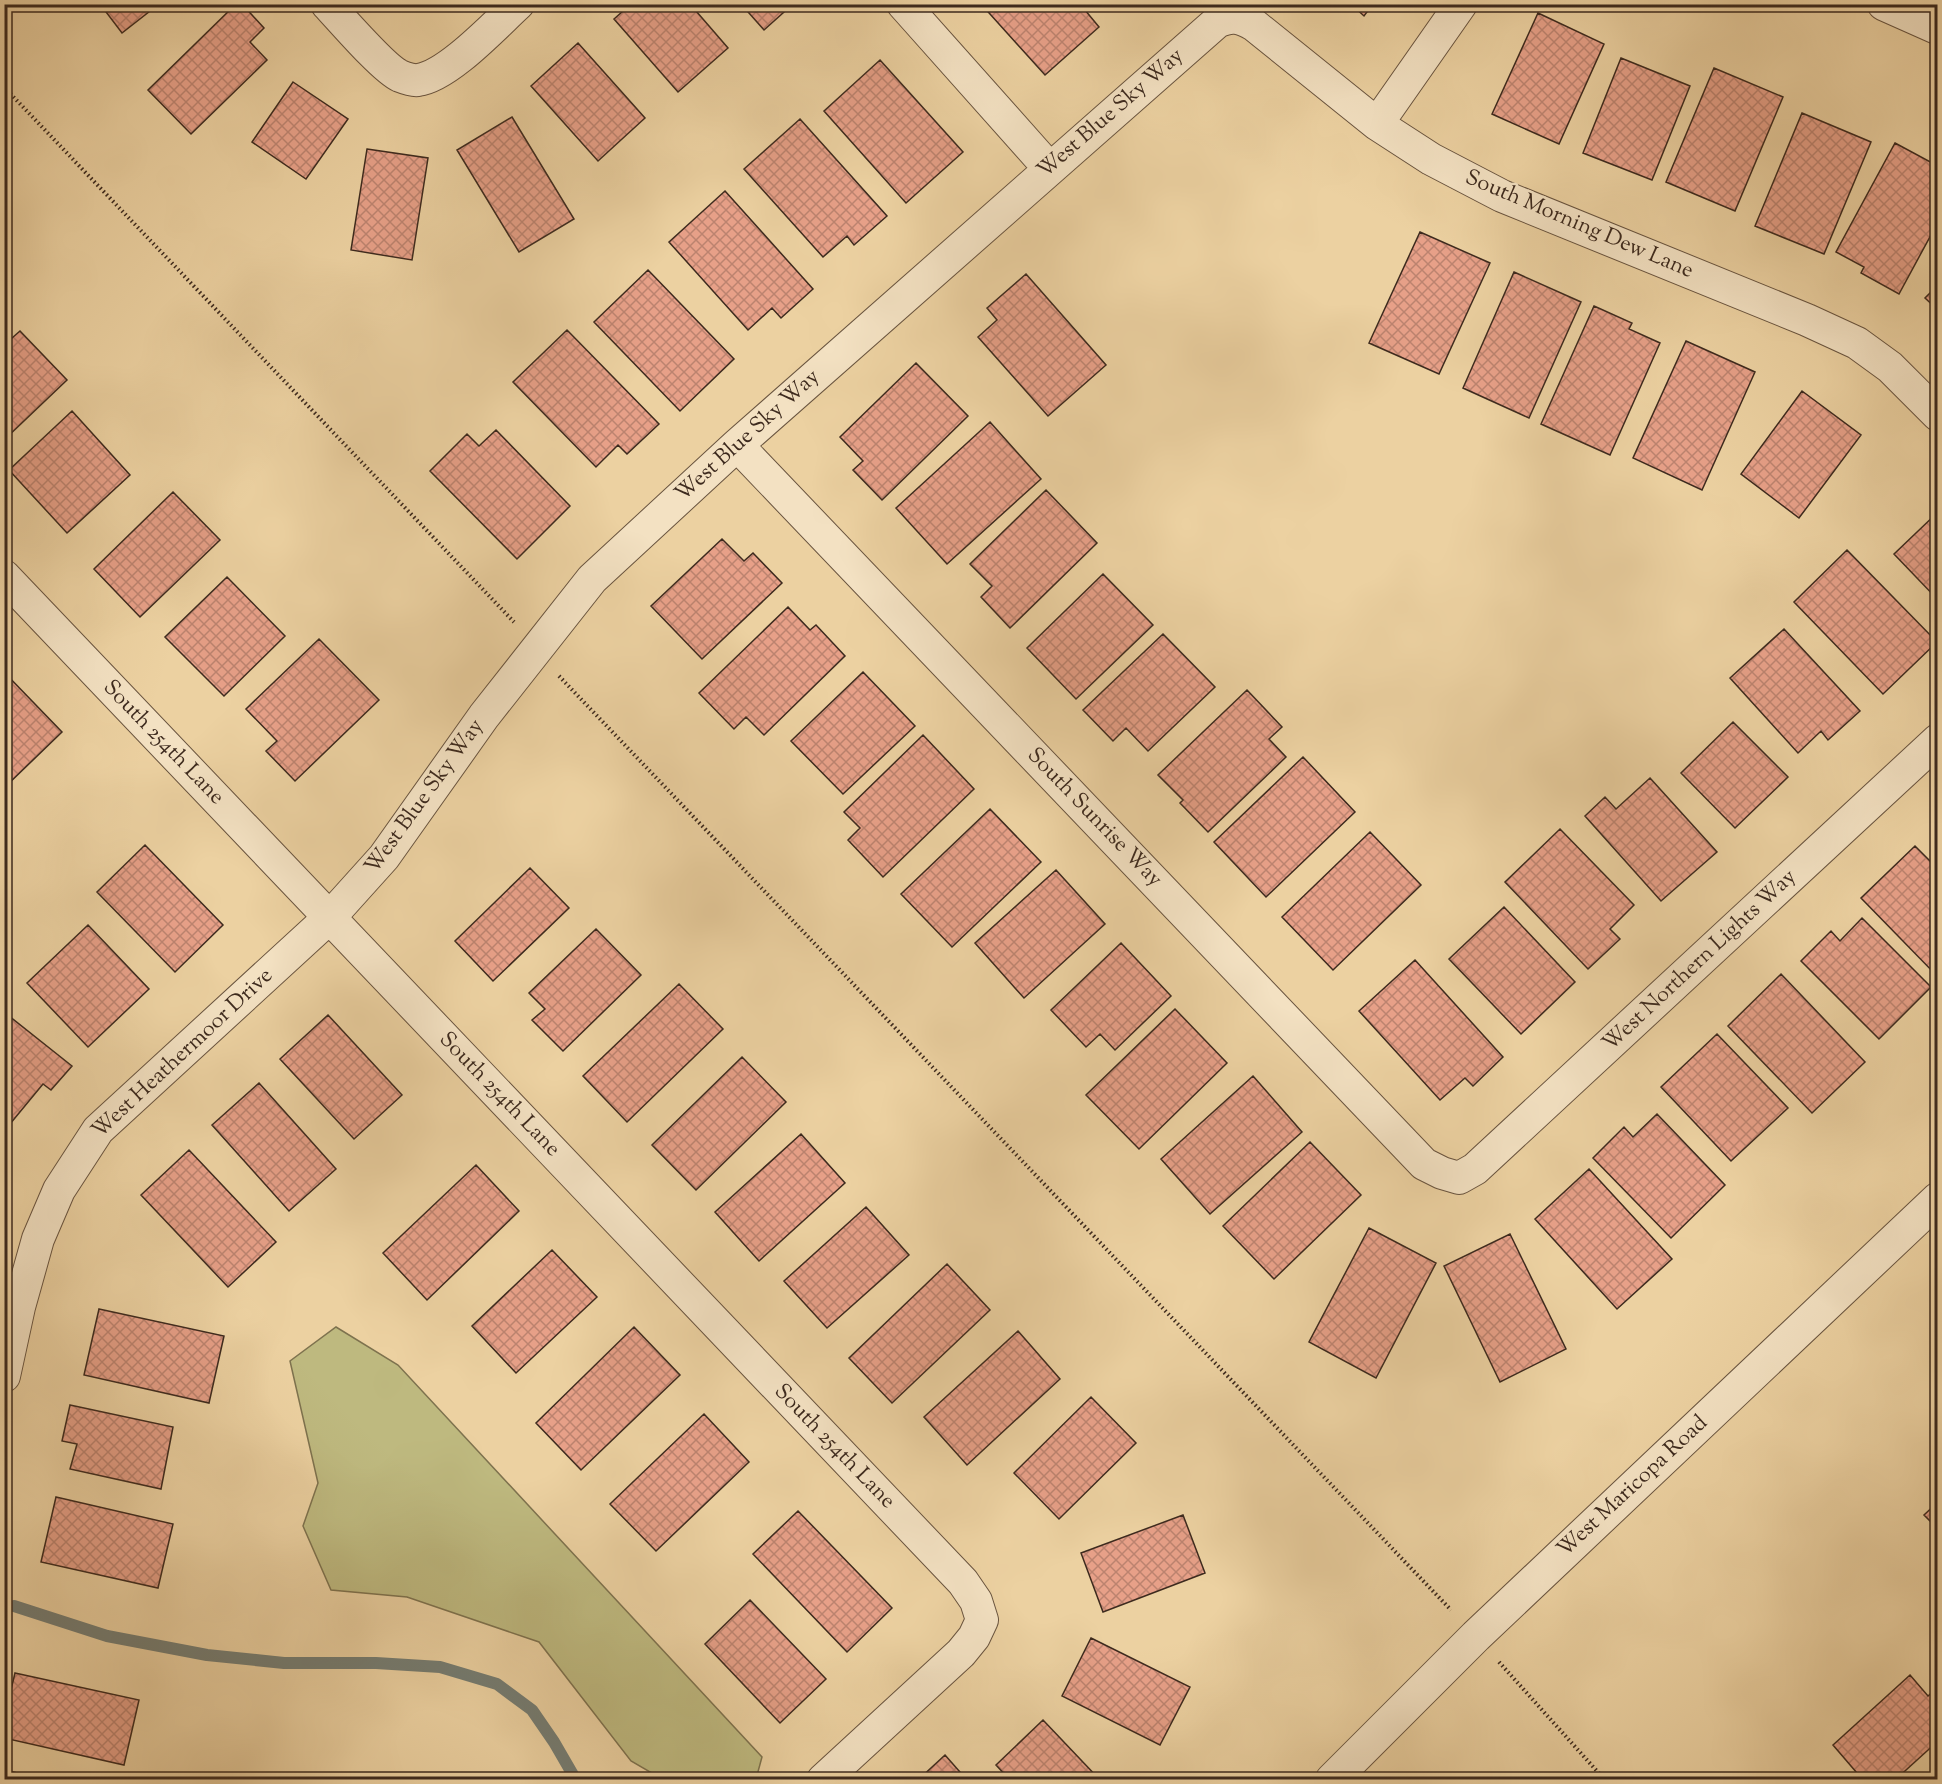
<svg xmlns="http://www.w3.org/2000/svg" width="1942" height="1784" font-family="'Sorts Mill Goudy',serif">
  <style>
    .park { fill: #beb97f; stroke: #7e724e; stroke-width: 1.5 }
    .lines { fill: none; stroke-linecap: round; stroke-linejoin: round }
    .stream { stroke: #757d73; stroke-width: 12 }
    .building { fill: url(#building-cross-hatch); stroke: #3d2a1e; stroke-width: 1.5 }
    .minor-casing { stroke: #69543f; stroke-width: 34 }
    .tertiary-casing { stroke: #69543f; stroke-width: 35 }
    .path { stroke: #3d2a1e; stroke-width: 4; stroke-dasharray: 1.5 3; stroke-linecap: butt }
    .minor { stroke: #f3e1c2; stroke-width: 32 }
    .tertiary { stroke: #f3e1c2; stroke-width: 33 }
    .labels { text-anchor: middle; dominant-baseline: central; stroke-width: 5; stroke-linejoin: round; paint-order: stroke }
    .street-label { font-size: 22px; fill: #3d2a1e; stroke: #f3e1c2 }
  </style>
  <defs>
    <pattern id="building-cross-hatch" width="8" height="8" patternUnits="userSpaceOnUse" patternTransform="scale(1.5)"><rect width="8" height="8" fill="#e7a088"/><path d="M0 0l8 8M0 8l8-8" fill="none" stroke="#bc836f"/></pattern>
  </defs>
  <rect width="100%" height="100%" fill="#ecd1a1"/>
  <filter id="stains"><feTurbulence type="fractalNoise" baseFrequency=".00333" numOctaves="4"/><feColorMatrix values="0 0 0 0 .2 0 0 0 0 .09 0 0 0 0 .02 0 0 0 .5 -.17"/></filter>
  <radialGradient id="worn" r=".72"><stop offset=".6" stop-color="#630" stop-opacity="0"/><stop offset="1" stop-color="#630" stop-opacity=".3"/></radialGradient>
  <path class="park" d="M 336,1327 L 398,1365 L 762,1757 L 756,1779 L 662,1779 L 631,1761 L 539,1642 L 407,1597 L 331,1590 L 303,1526 L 318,1483 L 290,1361 Z"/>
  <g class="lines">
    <path class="stream" d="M 14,1606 L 107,1636 L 207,1655 L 284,1663 L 376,1663 L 440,1667 L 497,1684 L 532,1710 L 554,1742 L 576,1780"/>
  </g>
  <path class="building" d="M 100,4 L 159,4 L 122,33 Z
    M 236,4 L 242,4 L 264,28 L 250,42 L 267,60 L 191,134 L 148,90 Z
    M 631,4 L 690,4 L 728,48 L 678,92 L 614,19 Z
    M 741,4 L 793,4 L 764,30 Z
    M 981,4 L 1080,4 L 1099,27 L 1045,75 Z
    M 1351,4 L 1373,4 L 1364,16 Z
    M 1538,13 L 1604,44 L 1559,144 L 1492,114 Z
    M 578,43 L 645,118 L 598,161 L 531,86 Z
    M 1621,58 L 1690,86 L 1652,180 L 1583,153 Z
    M 880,60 L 963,152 L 906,203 L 824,111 Z
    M 1714,68 L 1783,97 L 1735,211 L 1666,182 Z
    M 293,82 L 348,119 L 306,179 L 252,142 Z
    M 1802,113 L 1871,142 L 1824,254 L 1755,226 Z
    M 512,117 L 574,219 L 519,252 L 457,150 Z
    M 800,119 L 887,216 L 854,245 L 847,236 L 823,257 L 744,169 Z
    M 1895,143 L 1938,166 L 1931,182 L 1938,186 L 1938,222 L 1899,294 L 1861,273 L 1864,267 L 1836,252 Z
    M 367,149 L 428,158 L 412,260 L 351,250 Z
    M 725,191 L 813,289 L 781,318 L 772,308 L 748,330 L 669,242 Z
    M 1420,232 L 1490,263 L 1439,374 L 1369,343 Z
    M 648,270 L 734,359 L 680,411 L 594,322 Z
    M 1514,272 L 1581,302 L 1529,418 L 1463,388 Z
    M 1026,274 L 1106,365 L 1048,416 L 978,337 L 997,320 L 987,308 Z
    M 1938,285 L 1938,310 L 1925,298 Z
    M 1594,306 L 1632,323 L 1629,329 L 1660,343 L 1610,455 L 1541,424 Z
    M 567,330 L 659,424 L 627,454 L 618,445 L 596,467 L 513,382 Z
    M 20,331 L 67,380 L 4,440 L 4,345 Z
    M 1686,341 L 1755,372 L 1702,490 L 1633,458 Z
    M 916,363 L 968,416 L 882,500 L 853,470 L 863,461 L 840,437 Z
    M 1802,391 L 1861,435 L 1799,518 L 1741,474 Z
    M 72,411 L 130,475 L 67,533 L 9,470 Z
    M 990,422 L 1041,479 L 947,564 L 896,508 Z
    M 496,430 L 570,506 L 517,559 L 430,471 L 467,434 L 479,446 Z
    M 1046,490 L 1097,543 L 1010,628 L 981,597 L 992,586 L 970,564 Z
    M 173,492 L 220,540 L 140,617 L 94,569 Z
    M 1938,512 L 1938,600 L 1894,554 Z
    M 722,539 L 744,561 L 753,553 L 782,583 L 702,659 L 651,606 Z
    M 1847,550 L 1937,642 L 1883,694 L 1794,602 Z
    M 1103,574 L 1153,625 L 1076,699 L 1027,648 Z
    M 227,577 L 285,636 L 224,696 L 165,637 Z
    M 788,607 L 810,630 L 816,625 L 845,656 L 764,735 L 746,717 L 734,729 L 699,693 Z
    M 1784,629 L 1860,711 L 1828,740 L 1821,731 L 1798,753 L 1730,678 Z
    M 1163,634 L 1215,687 L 1148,751 L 1126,728 L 1113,741 L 1083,710 Z
    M 319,639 L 379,700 L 295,781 L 266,751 L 277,741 L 246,709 Z
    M 4,672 L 62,732 L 4,788 Z
    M 863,672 L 915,726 L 843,794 L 791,741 Z
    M 1247,690 L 1282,727 L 1269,739 L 1286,757 L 1208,832 L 1180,803 L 1183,800 L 1158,775 Z
    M 1733,722 L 1788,777 L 1735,828 L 1681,773 Z
    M 923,735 L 974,789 L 883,877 L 848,840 L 860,828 L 844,812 Z
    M 1303,757 L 1355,812 L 1266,897 L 1214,842 Z
    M 1650,778 L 1717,852 L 1661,901 L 1585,816 L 1605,797 L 1616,809 Z
    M 990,809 L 1041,862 L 952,947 L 901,894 Z
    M 1560,829 L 1634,905 L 1610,929 L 1620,939 L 1588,969 L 1505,882 Z
    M 1370,832 L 1421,885 L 1333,970 L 1282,917 Z
    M 145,845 L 223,925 L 175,972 L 97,892 Z
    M 1915,846 L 1938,869 L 1938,977 L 1861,898 Z
    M 530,868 L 569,908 L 493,981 L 455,941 Z
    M 1056,870 L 1105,924 L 1024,998 L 975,943 Z
    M 1504,907 L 1575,982 L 1521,1034 L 1449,959 Z
    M 1862,918 L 1931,987 L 1879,1039 L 1801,961 L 1831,931 L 1840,941 Z
    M 88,925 L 149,989 L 88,1047 L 27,983 Z
    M 596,929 L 641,975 L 563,1051 L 532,1020 L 545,1009 L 529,993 Z
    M 1121,943 L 1171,996 L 1115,1050 L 1100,1034 L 1086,1047 L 1051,1010 Z
    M 1415,960 L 1503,1057 L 1473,1086 L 1465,1078 L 1440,1100 L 1359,1011 Z
    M 1781,974 L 1865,1062 L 1812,1113 L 1728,1026 Z
    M 679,984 L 723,1029 L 627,1122 L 583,1076 Z
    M 1175,1009 L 1227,1063 L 1139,1149 L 1086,1095 Z
    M 4,1012 L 72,1066 L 51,1090 L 43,1084 L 10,1124 L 4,1120 Z
    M 328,1015 L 402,1095 L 354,1139 L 280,1059 Z
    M 1717,1034 L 1788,1108 L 1731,1161 L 1661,1087 Z
    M 742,1057 L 786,1102 L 696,1190 L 652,1145 Z
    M 1253,1076 L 1302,1132 L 1210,1214 L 1161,1159 Z
    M 259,1083 L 336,1169 L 289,1211 L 212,1125 Z
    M 1657,1114 L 1725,1185 L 1671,1238 L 1593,1158 L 1624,1127 L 1633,1137 Z
    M 801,1134 L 845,1183 L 759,1261 L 715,1212 Z
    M 1310,1142 L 1361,1195 L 1274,1279 L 1223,1226 Z
    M 189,1150 L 276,1242 L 228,1287 L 141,1195 Z
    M 476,1165 L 519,1211 L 427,1300 L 383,1253 Z
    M 1589,1169 L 1672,1259 L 1617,1309 L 1535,1219 Z
    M 866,1207 L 909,1255 L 827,1328 L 784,1281 Z
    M 1369,1228 L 1436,1263 L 1376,1378 L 1309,1342 Z
    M 1510,1234 L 1566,1349 L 1500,1382 L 1444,1266 Z
    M 552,1250 L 597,1297 L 516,1373 L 472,1326 Z
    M 947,1264 L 990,1310 L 892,1403 L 849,1358 Z
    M 99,1309 L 224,1336 L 209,1403 L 84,1375 Z
    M 634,1327 L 680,1375 L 581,1470 L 536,1423 Z
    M 1018,1331 L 1060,1379 L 967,1465 L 924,1417 Z
    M 1091,1397 L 1136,1443 L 1059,1519 L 1014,1473 Z
    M 70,1405 L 173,1427 L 161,1489 L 70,1469 L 77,1444 L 62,1441 Z
    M 704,1414 L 749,1462 L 656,1551 L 610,1504 Z
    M 56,1497 L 173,1524 L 158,1588 L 41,1562 Z
    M 1938,1502 L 1938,1529 L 1924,1515 Z
    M 798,1511 L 892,1608 L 847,1652 L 753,1554 Z
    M 1183,1515 L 1205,1573 L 1103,1612 L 1081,1553 Z
    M 750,1600 L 826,1679 L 780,1723 L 705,1644 Z
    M 1091,1638 L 1190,1687 L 1160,1745 L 1062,1696 Z
    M 15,1673 L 139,1700 L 124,1765 L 4,1738 L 4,1719 Z
    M 1910,1675 L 1928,1696 L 1938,1687 L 1938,1741 L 1895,1780 L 1863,1780 L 1833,1745 Z
    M 1043,1720 L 1100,1780 L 1010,1780 L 996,1765 Z
    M 945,1755 L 967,1780 L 918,1780 Z
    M 4,1770 L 49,1780 L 4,1780 Z"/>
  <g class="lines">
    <defs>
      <path id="minor" d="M 327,4 C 342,20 384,69 400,76 C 405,78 414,81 418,80 C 448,76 495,25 518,4
        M 903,4 L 1049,168
        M 1377,124 L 1461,4
        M 737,445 L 1424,1164 L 1442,1173 L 1459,1178 L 1475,1169 L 1938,740
        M 4,576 L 963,1582 L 976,1601 L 982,1620 L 974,1637 L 961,1653 L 823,1780
        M 4,1376 L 19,1307 L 38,1239 L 59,1190 L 98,1130 L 330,917 L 384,857 L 484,716 L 592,579 L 737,445 L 1217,22 C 1232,15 1240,17 1254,25 L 1377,124 L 1431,159 L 1502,196 L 1807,320 L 1857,343 L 1890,367 L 1938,415"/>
      <path id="tertiary" d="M 1884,4 L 1938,28
        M 1332,1780 L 1476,1636 L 1938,1199"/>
    </defs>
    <use href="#minor" class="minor-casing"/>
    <use href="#tertiary" class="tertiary-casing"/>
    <path class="path" d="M 4,87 L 514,622
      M 559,676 L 1451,1610
      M 1499,1662 L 1605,1780"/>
    <use href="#minor" class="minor"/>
    <use href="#tertiary" class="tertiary"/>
  </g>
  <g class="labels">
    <g class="street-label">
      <text transform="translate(1111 114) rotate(-41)">West Blue Sky Way</text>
      <text transform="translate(1579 225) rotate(23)">South Morning Dew Lane</text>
      <text transform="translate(748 436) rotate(-42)">West Blue Sky Way</text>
      <text transform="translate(163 743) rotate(46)">South 254th Lane</text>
      <text transform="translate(425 797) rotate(-54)">West Blue Sky Way</text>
      <text transform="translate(1094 818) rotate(46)">South Sunrise Way</text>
      <text transform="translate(1700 961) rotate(-43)">West Northern Lights Way</text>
      <text transform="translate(183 1054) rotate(-43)">West Heathermoor Drive</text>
      <text transform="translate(499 1095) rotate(46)">South 254th Lane</text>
      <text transform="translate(834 1447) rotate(46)">South 254th Lane</text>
      <text transform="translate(1633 1487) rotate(-43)">West Maricopa Road</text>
    </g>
  </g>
  <rect width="1942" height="1784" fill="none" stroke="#ecd1a1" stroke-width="24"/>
  <rect x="6" y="6" width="1930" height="1772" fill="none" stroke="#3d2a1e" stroke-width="3"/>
  <rect x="12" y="12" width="1918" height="1760" fill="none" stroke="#3d2a1e" stroke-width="1.5"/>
  <rect width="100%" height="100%" filter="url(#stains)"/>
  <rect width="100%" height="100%" fill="url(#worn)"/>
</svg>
